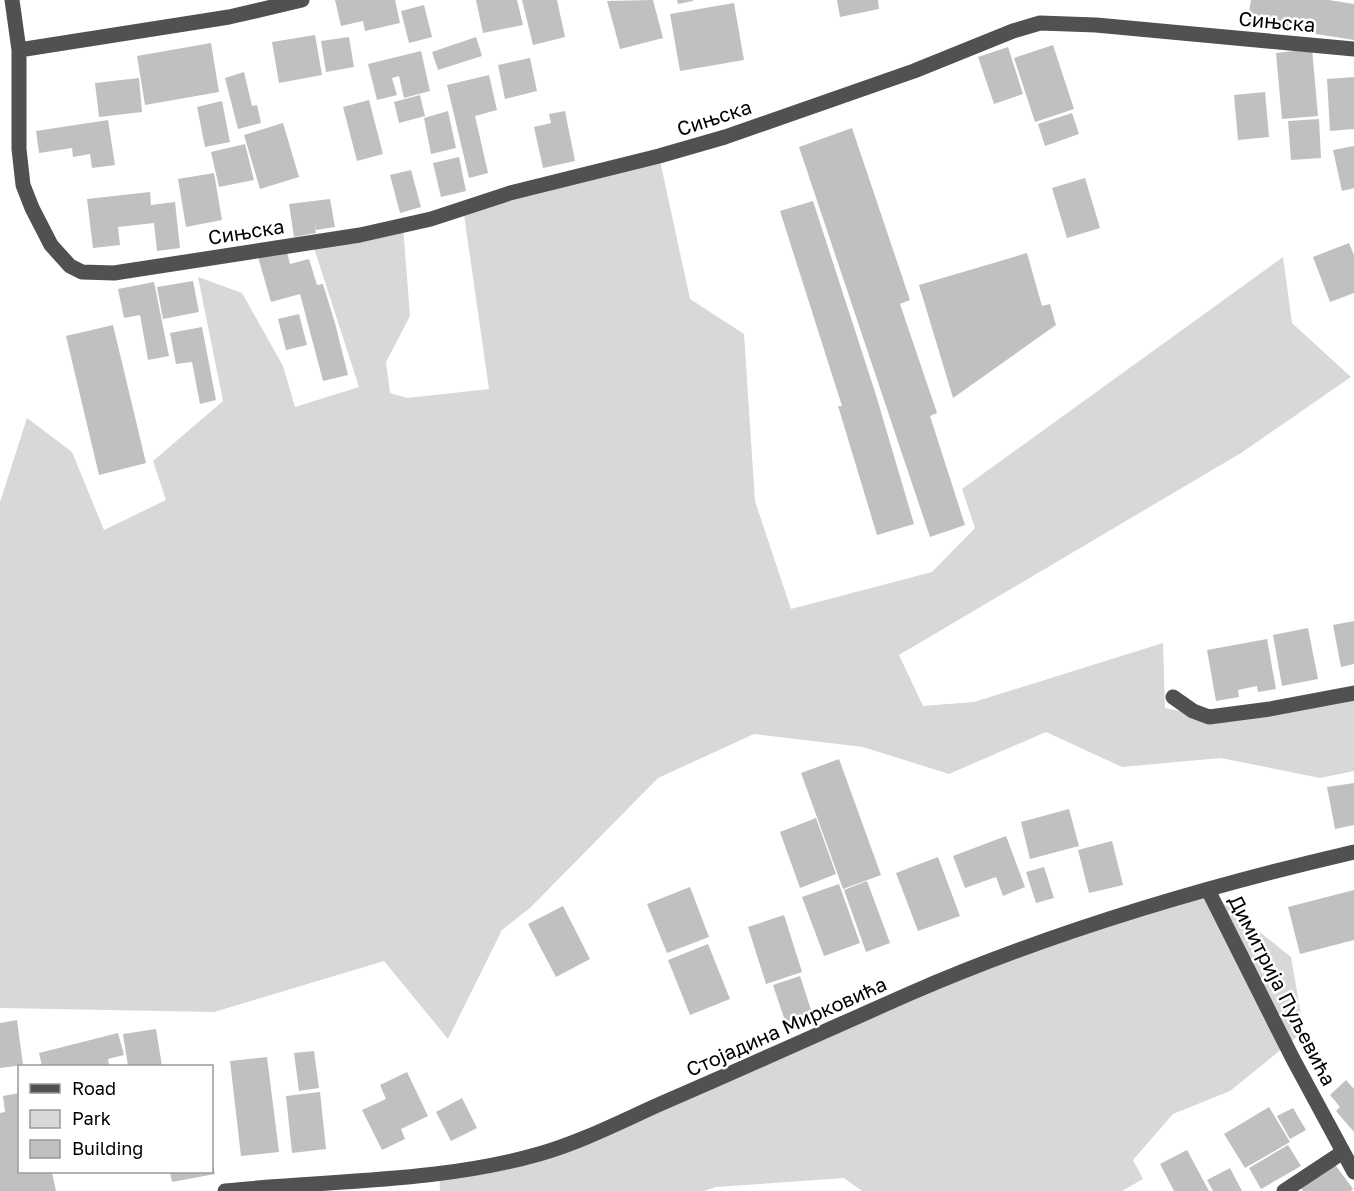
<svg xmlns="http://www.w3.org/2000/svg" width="1354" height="1191" font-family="'Golos Text',sans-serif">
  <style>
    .green { fill: #d8d8d8 }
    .building { fill: #c0c0c0 }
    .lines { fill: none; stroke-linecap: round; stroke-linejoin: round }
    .minor { stroke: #515151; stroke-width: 15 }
    .labels { text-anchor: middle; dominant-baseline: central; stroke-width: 5; stroke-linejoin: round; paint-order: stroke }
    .street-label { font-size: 20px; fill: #000; stroke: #fff }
  </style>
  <rect width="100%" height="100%" fill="#fff"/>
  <path class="green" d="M 659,156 L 690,299 L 744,334 L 755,501 L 791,609 L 932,572 L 975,528 L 962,489 L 1283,257 L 1292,323 L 1351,377 L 1241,453 L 899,655 L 923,706 L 974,702 L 1163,643 L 1165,708 L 1209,717 L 1354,697 L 1354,771 L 1320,778 L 1221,758 L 1122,767 L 1046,732 L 949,774 L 863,747 L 754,734 L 658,778 L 530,908 L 502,930 L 448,1039 L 384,961 L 214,1012 L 0,1008 L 0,502 L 27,418 L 72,452 L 104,530 L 166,500 L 153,461 L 223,401 L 198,277 L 242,293 L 283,366 L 295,407 L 359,387 L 312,242 L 403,226 L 410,316 L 386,362 L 390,393 L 407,398 L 489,389 L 463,208 Z
    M 1208,890 L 1291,957 L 1304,1031 L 1230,1091 L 1173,1114 L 1133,1160 L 1143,1179 L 1122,1191 L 862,1191 L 844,1178 L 716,1187 L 704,1191 L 440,1191 L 439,1172 L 541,1154 L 913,993 Z"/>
  <path class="building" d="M 335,0 L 395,0 L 400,23 L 365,31 L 363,21 L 341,26 Z
    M 476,0 L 517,0 L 523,25 L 483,33 Z
    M 522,0 L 557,0 L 565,37 L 533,45 Z
    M 653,0 L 663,38 L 620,49 L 607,1 Z
    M 677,0 L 693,0 L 693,1 L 678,4 Z
    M 837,0 L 878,0 L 879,9 L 840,17 Z
    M 1251,0 L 1329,0 L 1354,4 L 1354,40 L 1247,23 Z
    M 734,3 L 744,60 L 680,71 L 670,14 Z
    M 424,5 L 432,37 L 409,43 L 401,11 Z
    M 315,35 L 322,75 L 279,83 L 272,42 Z
    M 349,37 L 354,67 L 326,72 L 321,41 Z
    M 476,37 L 482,56 L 438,70 L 432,52 Z
    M 211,43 L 219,92 L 145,105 L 137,56 Z
    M 1053,45 L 1074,109 L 1035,122 L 1014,58 Z
    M 1008,47 L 1023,94 L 994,104 L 978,57 Z
    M 1312,49 L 1318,116 L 1282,119 L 1276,53 Z
    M 421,51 L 430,91 L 404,98 L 399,76 L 392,78 L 397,95 L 377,100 L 368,64 Z
    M 530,58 L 537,91 L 505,99 L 498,65 Z
    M 244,72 L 252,106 L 257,105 L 261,123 L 238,129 L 225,78 Z
    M 489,75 L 497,110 L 475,116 L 488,173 L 469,178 L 447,85 Z
    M 1354,77 L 1354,129 L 1330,131 L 1327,79 Z
    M 139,78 L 142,112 L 99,117 L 95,83 Z
    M 1265,92 L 1269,137 L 1238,140 L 1234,95 Z
    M 420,95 L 425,116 L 399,123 L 394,102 Z
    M 369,100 L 383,154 L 357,161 L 343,107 Z
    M 222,101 L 230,142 L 205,147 L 197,107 Z
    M 448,111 L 456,148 L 431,154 L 424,118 Z
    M 565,111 L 575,161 L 543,168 L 534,127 L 551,123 L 549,114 Z
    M 1072,113 L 1079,134 L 1045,146 L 1038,124 Z
    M 1319,119 L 1321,158 L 1291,160 L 1288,121 Z
    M 108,120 L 115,165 L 92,168 L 90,154 L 73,157 L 72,148 L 39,153 L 36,131 Z
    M 283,123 L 299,177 L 260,189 L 244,135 Z
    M 852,128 L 910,300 L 900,304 L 937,413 L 930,416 L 965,525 L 930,537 L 799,147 Z
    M 245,144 L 254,180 L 219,187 L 211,152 Z
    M 1354,146 L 1354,188 L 1342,191 L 1333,150 Z
    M 459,157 L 466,191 L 441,197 L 433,163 Z
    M 411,170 L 421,207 L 400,213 L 390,175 Z
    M 214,173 L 222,220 L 186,227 L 178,179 Z
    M 1085,178 L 1100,228 L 1067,238 L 1052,188 Z
    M 150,192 L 151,205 L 175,202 L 180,248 L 157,251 L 154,223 L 118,227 L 120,245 L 93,248 L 87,199 Z
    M 330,199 L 335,227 L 316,230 L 314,220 L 316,233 L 294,237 L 289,204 Z
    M 813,201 L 876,395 L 914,524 L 877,535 L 838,406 L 842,406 L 780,211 Z
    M 1349,243 L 1354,255 L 1354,293 L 1330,302 L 1313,257 Z
    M 286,248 L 290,264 L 309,259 L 317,285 L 323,284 L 335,323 L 348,375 L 323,381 L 300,294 L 271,302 L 258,257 Z
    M 1027,253 L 1042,306 L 1050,304 L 1056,325 L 953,398 L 919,285 Z
    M 193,281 L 199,312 L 163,319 L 157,287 Z
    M 154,282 L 169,356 L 148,360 L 140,315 L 124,318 L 118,289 Z
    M 299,314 L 307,345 L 286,350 L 278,319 Z
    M 113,325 L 146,463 L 99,475 L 66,336 Z
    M 202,327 L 216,400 L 200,404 L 192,362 L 176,364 L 170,333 Z
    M 1354,621 L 1354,664 L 1341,667 L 1333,625 Z
    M 1308,628 L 1318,679 L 1282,686 L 1273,635 Z
    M 1267,639 L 1276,689 L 1258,692 L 1257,686 L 1238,690 L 1239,697 L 1216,701 L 1207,650 Z
    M 839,759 L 881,875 L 843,889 L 801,773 Z
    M 1354,783 L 1354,825 L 1335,829 L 1327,787 Z
    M 1069,809 L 1079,846 L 1030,859 L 1021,822 Z
    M 816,818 L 836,874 L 800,888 L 780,832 Z
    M 1006,836 L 1025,887 L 1003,896 L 996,877 L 965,888 L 953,856 Z
    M 1112,841 L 1123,885 L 1089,893 L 1078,850 Z
    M 938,857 L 960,916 L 918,931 L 896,873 Z
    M 1044,867 L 1054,898 L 1036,903 L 1026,872 Z
    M 867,881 L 890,943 L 866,952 L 844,890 Z
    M 839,884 L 860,943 L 824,956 L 802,897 Z
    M 690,887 L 709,937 L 667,953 L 647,904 Z
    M 1354,890 L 1354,940 L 1300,954 L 1288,907 Z
    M 563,906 L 590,959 L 556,977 L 528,924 Z
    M 784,915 L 802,972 L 766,984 L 748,927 Z
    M 708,944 L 730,999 L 690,1015 L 668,960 Z
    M 800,976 L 814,1019 L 787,1027 L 773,985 Z
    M 17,1020 L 23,1065 L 0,1068 L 0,1023 Z
    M 156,1029 L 162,1066 L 128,1066 L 123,1034 Z
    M 118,1033 L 124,1055 L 108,1059 L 109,1066 L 42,1066 L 39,1053 Z
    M 314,1051 L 319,1088 L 299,1091 L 294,1053 Z
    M 267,1057 L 279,1152 L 241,1156 L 230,1061 Z
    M 407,1072 L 428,1116 L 401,1129 L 405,1139 L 382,1150 L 362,1110 L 386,1099 L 380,1085 Z
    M 1346,1080 L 1354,1089 L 1354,1132 L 1336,1111 L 1340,1107 L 1330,1095 Z
    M 320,1092 L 326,1149 L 292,1153 L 286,1096 Z
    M 20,1093 L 20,1172 L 52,1172 L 56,1191 L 0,1191 L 0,1113 L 5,1112 L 3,1096 Z
    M 462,1098 L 477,1128 L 451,1141 L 436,1112 Z
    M 1269,1107 L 1290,1142 L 1245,1168 L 1224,1134 Z
    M 1293,1108 L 1306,1130 L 1290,1139 L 1277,1116 Z
    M 1288,1145 L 1301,1166 L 1261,1189 L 1249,1168 Z
    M 1187,1150 L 1209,1191 L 1174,1191 L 1160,1164 Z
    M 212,1161 L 215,1174 L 172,1182 L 170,1172 L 212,1172 Z
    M 1334,1163 L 1353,1189 L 1351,1191 L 1303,1191 L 1300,1187 Z
    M 1230,1168 L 1242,1191 L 1213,1191 L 1207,1180 Z"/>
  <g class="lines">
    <path class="minor" d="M 12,0 L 19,50 L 19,149 L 23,185 L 32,208 L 51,245 L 70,266 L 82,272 L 114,273 L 360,235 L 431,219 L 510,193 L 659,156 L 725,137 L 914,71 L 1013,31 L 1040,23 L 1096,25 L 1354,49
      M 19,50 L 229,17 L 302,0
      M 1173,697 L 1193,711 L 1209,717 L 1270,709 L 1354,693
      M 1208,890 L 1293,1059 L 1354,1172
      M 225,1191 C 329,1180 437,1183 539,1154 C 579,1143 622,1121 660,1104 C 744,1068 827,1030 911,993 C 1054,931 1203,887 1354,852
      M 1284,1191 L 1343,1152"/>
  </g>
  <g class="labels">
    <g class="street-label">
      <text transform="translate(1277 21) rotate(5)">Сињска</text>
      <text transform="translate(714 117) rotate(-18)">Сињска</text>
      <text transform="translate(246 231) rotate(-9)">Сињска</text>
      <text transform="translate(1283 990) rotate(63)">Димитрија Пуљевића</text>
      <text transform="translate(786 1026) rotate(-24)">Стојадина Мирковића</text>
    </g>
  </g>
  <rect x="18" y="1065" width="195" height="108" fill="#ffffff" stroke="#999999" stroke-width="1.5"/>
  <rect x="30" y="1084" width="30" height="9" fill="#515151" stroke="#999999" stroke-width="1.5"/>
  <text x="72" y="1095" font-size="18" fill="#000000">Road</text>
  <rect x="30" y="1110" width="30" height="18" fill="#d8d8d8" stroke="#999999" stroke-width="1.5"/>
  <text x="72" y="1125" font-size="18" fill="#000000">Park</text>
  <rect x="30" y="1140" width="30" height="18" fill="#c0c0c0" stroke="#999999" stroke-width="1.5"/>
  <text x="72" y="1155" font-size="18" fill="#000000">Building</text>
</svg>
